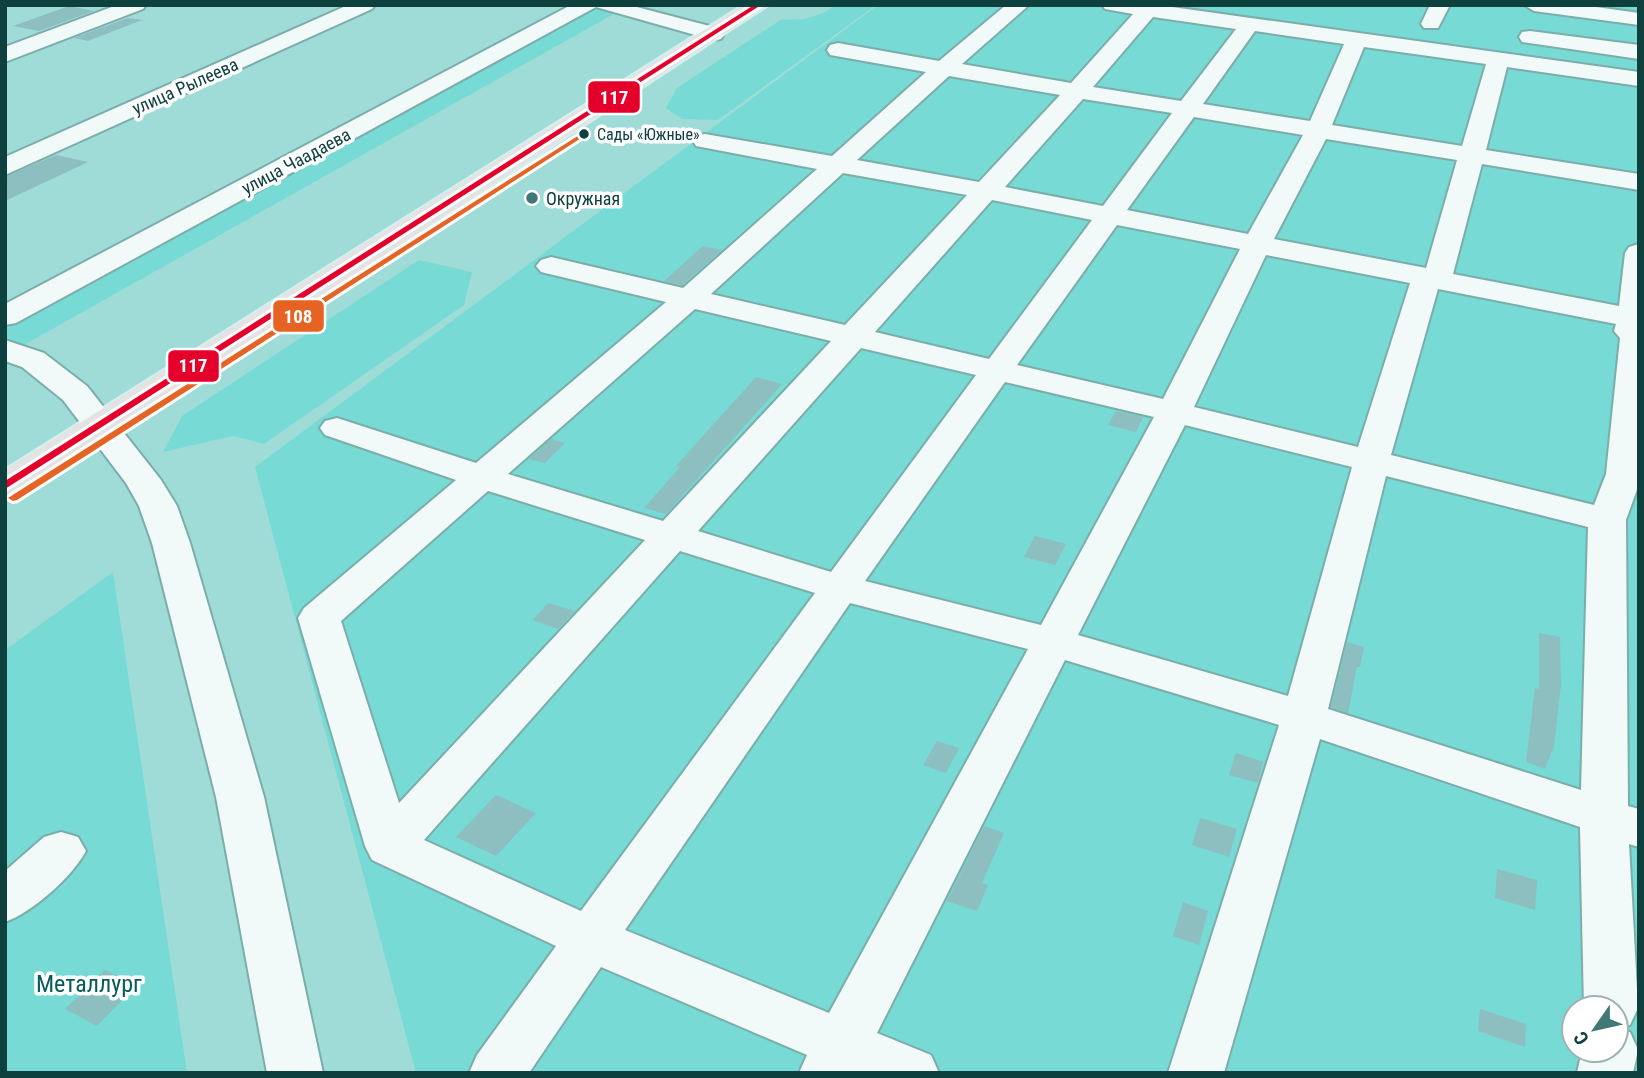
<svg xmlns="http://www.w3.org/2000/svg" width="1644" height="1078" font-family="'Roboto Condensed',sans-serif">
  <style>
    .green { fill: #77dad5; fill-rule: evenodd }
    .building { fill: #8dbec0 }
    .lines { fill: none; stroke-linecap: round; stroke-linejoin: round }
    .minor-casing { stroke: #7badaa; stroke-width: 4 }
    .highway-casing { stroke: #d4efed; stroke-width: 4 }
    .minor { fill: #f1faf9; fill-rule: evenodd }
    .highway { fill: #e3e3e3; fill-rule: evenodd }
    .bus-1-casing { stroke: #fff; stroke-width: 6 }
    .bus-2-casing { stroke: #fff; stroke-width: 6 }
    .bus-1 { fill: #e4002b; fill-rule: evenodd }
    .bus-2 { fill: #e76323; fill-rule: evenodd }
    .bus-dot { fill: #0e403e; stroke: #fff; stroke-width: 2.5 }
    .poi-dot { fill: #417774; stroke: #fff; stroke-width: 2.5 }
    .labels { text-anchor: middle; dominant-baseline: central; stroke-width: 7; stroke-linejoin: round; paint-order: stroke }
    .far-bus-label { font-size: 16px; fill: #0e403e; stroke: #fff; text-anchor: start }
    .far-street-label { font-size: 18px; fill: #0e403e; stroke: #fff }
    .far-poi-label { font-size: 18px; fill: #0e403e; stroke: #fff; text-anchor: start }
    .near-park-label { font-size: 24px; fill: #055b57; stroke: #fff }
    .line-badge { stroke: #fff; stroke-width: 2.5 }
    .badge-label { font-size: 19px; text-anchor: middle; font-weight: bold; fill: #fff }
  </style>
  <rect width="100%" height="100%" fill="#9fdcd8"/>
  <path class="green" d="M 835,5 L 876,5 L 718,120 L 682,119 L 666,108 L 677,88 L 782,19 C 801,22 820,17 835,5 Z
    M 878,5 L 1639,5 L 1639,1073 L 416,1073 L 255,467 ZM 1574,1008 L 1616,1008 L 1616,1050 L 1574,1050 Z
    M 596,6 L 619,11 L 22,346 L 5,341 L 5,329 Z
    M 419,260 L 472,272 L 464,305 L 264,444 L 233,436 L 163,452 L 182,416 Z
    M 113,572 L 187,1073 L 5,1073 L 5,650 Z"/>
  <path class="building" d="M 69,6 L 94,11 L 39,31 L 13,26 Z
    M 128,18 L 142,20 L 88,41 L 74,38 Z
    M 56,155 L 88,162 L 5,201 L 5,177 Z
    M 703,246 L 722,250 L 682,285 L 664,281 Z
    M 756,377 L 782,384 L 666,514 L 644,508 L 680,467 L 676,466 Z
    M 1116,411 L 1143,417 L 1136,432 L 1108,425 Z
    M 551,439 L 565,443 L 545,463 L 529,459 Z
    M 1035,536 L 1066,544 L 1055,565 L 1024,557 Z
    M 548,603 L 575,611 L 558,629 L 533,620 Z
    M 1539,633 L 1560,637 L 1561,684 L 1554,746 L 1545,769 L 1526,762 L 1535,688 L 1539,689 Z
    M 1347,642 L 1364,647 L 1360,667 L 1357,667 L 1348,713 L 1331,707 Z
    M 937,741 L 959,748 L 946,773 L 923,765 Z
    M 1236,753 L 1263,762 L 1258,783 L 1229,775 Z
    M 496,795 L 536,813 L 496,856 L 456,837 Z
    M 1200,818 L 1237,829 L 1229,857 L 1192,845 Z
    M 984,826 L 1004,833 L 982,883 L 988,885 L 977,911 L 947,901 Z
    M 1497,869 L 1537,880 L 1535,910 L 1495,898 Z
    M 1183,902 L 1208,911 L 1199,945 L 1173,936 Z
    M 105,970 L 137,985 L 97,1026 L 65,1009 Z
    M 1480,1009 L 1526,1024 L 1525,1047 L 1478,1031 Z"/>
  <g class="lines">
    <defs>
      <path id="minor" d="M 117,5 L 146,5 L 143,9 L 5,62 L 5,47 Z
        M 348,5 L 375,5 L 372,9 L 5,175 L 5,157 Z
        M 571,5 L 629,5 L 721,29 L 724,34 L 721,39 L 713,40 L 596,7 L 16,323 L 5,325 L 5,304 Z
        M 1006,5 L 1029,5 L 962,64 L 1071,83 L 1133,14 L 1105,9 L 1102,5 L 1158,5 L 1639,72 L 1639,86 L 1507,67 L 1486,150 L 1639,174 L 1639,190 L 1482,164 L 1453,274 L 1619,306 L 1625,253 L 1629,247 L 1639,244 L 1639,484 L 1626,520 L 1628,806 L 1639,809 L 1639,847 L 1629,844 L 1638,1008 L 1630,1025 L 1620,1029 L 1630,1032 L 1638,1050 L 1633,1073 L 1577,1073 L 1582,1050 L 1616,1050 L 1616,1008 L 1584,1008 L 1580,827 L 1320,739 L 1224,1073 L 1168,1073 L 1279,725 L 1065,660 L 877,1033 L 931,1055 L 939,1073 L 799,1073 L 807,1055 L 601,967 L 529,1073 L 469,1073 L 477,1055 L 556,946 L 372,860 L 365,846 L 298,618 L 304,608 L 456,480 L 325,435 L 320,428 L 325,421 L 337,418 L 476,463 L 666,302 L 541,272 L 536,266 L 541,260 L 551,257 L 683,288 L 817,169 L 696,146 L 693,141 L 696,136 L 705,134 L 832,156 L 926,72 L 830,55 L 827,50 L 830,45 L 838,43 L 939,61 ZM 1153,17 L 1236,29 L 1181,101 L 1093,87 ZM 1255,31 L 1344,44 L 1310,121 L 1203,104 ZM 1364,47 L 1486,64 L 1462,146 L 1332,125 ZM 949,76 L 1060,95 L 979,182 L 857,160 ZM 1083,99 L 1172,113 L 1103,206 L 1005,187 ZM 1194,117 L 1303,135 L 1248,234 L 1127,210 ZM 1326,139 L 1457,160 L 1426,268 L 1274,239 ZM 843,173 L 967,195 L 845,325 L 711,294 ZM 992,200 L 1092,220 L 989,359 L 875,332 ZM 1117,225 L 1240,249 L 1163,399 L 1017,365 ZM 1266,255 L 1410,283 L 1358,447 L 1194,407 ZM 1438,289 L 1616,324 L 1614,331 L 1620,338 L 1606,474 L 1594,505 L 1391,455 ZM 695,309 L 831,341 L 663,521 L 508,474 ZM 861,348 L 976,375 L 831,572 L 698,531 ZM 1005,382 L 1154,417 L 1041,625 L 865,581 ZM 1185,425 L 1352,467 L 1288,696 L 1078,635 ZM 1386,476 L 1588,527 L 1581,790 L 1328,709 ZM 488,491 L 645,540 L 399,803 L 341,621 ZM 680,551 L 815,593 L 581,911 L 424,840 ZM 850,603 L 1028,649 L 829,1013 L 625,930 Z
        M 1430,5 L 1450,5 L 1438,28 L 1424,28 L 1421,24 Z
        M 1524,5 L 1582,5 L 1639,13 L 1639,25 L 1534,11 Z
        M 1530,31 L 1639,45 L 1639,59 L 1522,42 L 1519,37 L 1522,32 Z
        M 5,340 L 44,353 L 87,386 L 161,480 L 177,506 L 190,543 L 264,797 L 323,1073 L 267,1073 L 216,797 L 152,543 L 139,506 L 126,483 L 63,400 L 22,367 L 5,361 Z
        M 61,832 L 78,837 L 86,851 C 72,877 33,912 5,922 L 5,871 L 44,837 Z"/>
      <path id="highway" d="M 744,5 L 768,5 L 18,494 L 5,497 L 5,470 Z"/>
    </defs>
    <use href="#minor" class="minor-casing"/>
    <use href="#highway" class="highway-casing"/>
    <use href="#minor" class="minor"/>
    <use href="#highway" class="highway"/>
    <defs>
      <path id="bus-1" d="M 754,5 L 761,5 L 5,489 L 5,481 Z"/>
      <path id="bus-2" d="M 584,132 L 587,134 L 586,135 L 17,500 L 13,501 L 8,498 Z"/>
    </defs>
    <use href="#bus-1" class="bus-1-casing"/>
    <use href="#bus-2" class="bus-2-casing"/>
    <use href="#bus-1" class="bus-1"/>
    <use href="#bus-2" class="bus-2"/>
  </g>
  <circle class="bus-dot" cx="584" cy="134" r="6"/>
  <circle class="poi-dot" cx="532" cy="198" r="7"/>
  <g class="labels">
    <g class="far-bus-label">
      <text x="597" y="134">Сады «Южные»</text>
    </g>
    <g class="far-street-label">
      <text transform="translate(185 86) rotate(-24)">улица Рылеева</text>
      <text transform="translate(296 161) rotate(-28)">улица Чаадаева</text>
    </g>
    <g class="far-poi-label">
      <text x="546" y="198">Окружная</text>
    </g>
    <g class="near-park-label">
      <text x="89" y="984">Металлург</text>
    </g>
  </g>
  <g class="line-badge">
    <rect x="587" y="80" width="54" height="34" rx="7" fill="#e4002b"/>
    <rect x="272" y="299" width="53" height="34" rx="7" fill="#e76323"/>
    <rect x="167" y="349" width="53" height="34" rx="7" fill="#e4002b"/>
  </g>
  <g class="badge-label">
    <text x="614" y="104">117</text>
    <text x="298" y="323">108</text>
    <text x="193" y="372">117</text>
  </g>
  <rect width="1644" height="1078" fill="none" stroke="#0e403e" stroke-width="14"/>
  <g transform="translate(1595 1029) rotate(236)"><circle r="33" fill="#ffffff" stroke="#9fb3b2" stroke-width="2"/>
  <path d="M0-5L12 26L0 18L-12 26Z" fill="#417774"/>
  <text y="-10" font-size="19" font-weight="bold" text-anchor="middle" fill="#0e403e">С</text>
  </g>
</svg>
